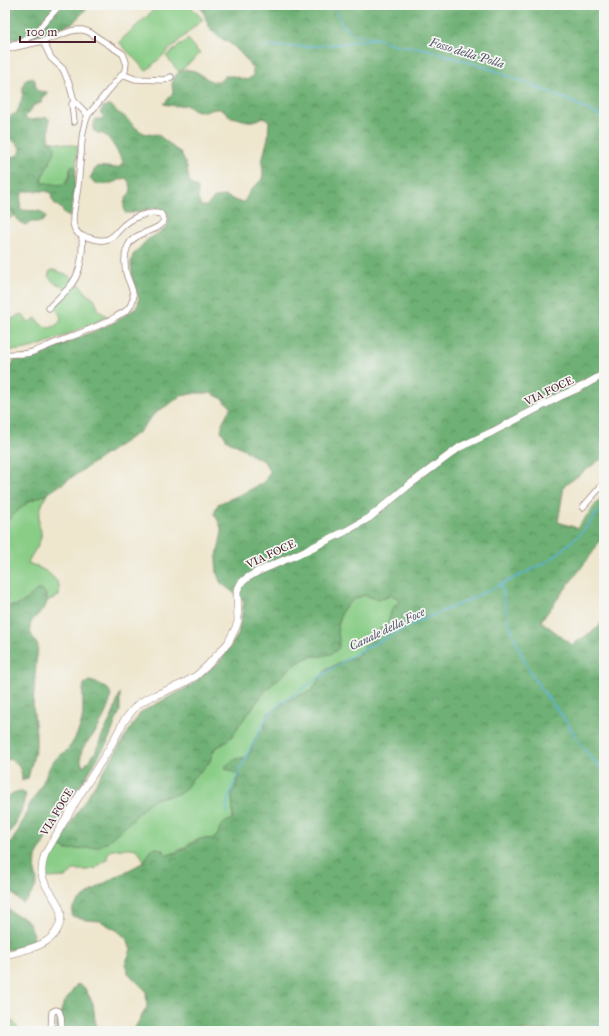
<svg xmlns="http://www.w3.org/2000/svg" width="609" height="1036" font-family="'IM FELL Great Primer',serif">
  <style>
    .green { fill: #89cd87; stroke: #6a7659 }
    .forest { fill: url(#forest-crowns); stroke: #5c6850 }
    .lines { fill: none; stroke-linecap: round; stroke-linejoin: round }
    .stream { stroke: #5bb3d8; stroke-width: 1.5 }
    .minor-casing { stroke: #9c827c; stroke-width: 7 }
    .major-casing { stroke: #9c827c; stroke-width: 8 }
    .minor { stroke: #fff; stroke-width: 5.5 }
    .major { stroke: #fff; stroke-width: 7 }
    .labels { text-anchor: middle; dominant-baseline: central; stroke-width: 3.5; stroke-linejoin: round; paint-order: stroke }
    .street-label { font-size: 11px; fill: #4a1f2b; stroke: #f6f6f2 }
    .water-label { font-size: 12px; font-style: italic; fill: #505368; stroke: #f6f6f2 }
  </style>
  <defs>
    <pattern id="forest-crowns" width="20" height="18" patternUnits="userSpaceOnUse"><rect width="20" height="18" fill="#6eb074"/><path d="M2 6a3 3 0 1 1 6 0M12 15a3 3 0 1 1 6 0" fill="none" stroke="#5c8f5f"/></pattern>
  </defs>
  <rect width="100%" height="100%" fill="#f6f6f2"/>
  <filter id="ink" filterUnits="userSpaceOnUse"><feTurbulence type="fractalNoise" baseFrequency=".025" numOctaves="2"/><feDisplacementMap in="SourceGraphic" scale="8" xChannelSelector="R" yChannelSelector="G"/><feConvolveMatrix kernelMatrix="1 2 1 2 8 2 1 2 1" color-interpolation-filters="sRGB"/></filter>
  <filter id="wash" filterUnits="userSpaceOnUse"><feTurbulence type="fractalNoise" baseFrequency=".012" numOctaves="4" result="noise"/><feDisplacementMap in="SourceGraphic" scale="16" xChannelSelector="R" yChannelSelector="G"/><feGaussianBlur stdDeviation="0.9" result="paint"/><feColorMatrix in="noise" values="0 0 0 0 0 0 0 0 0 0 0 0 0 0 0 0 0 1.4 0 .05"/><feComposite in="paint" operator="in"/></filter>
  <g filter="url(#wash)">
    <rect width="100%" height="100%" fill="#eee6cd"/>
    <path class="green" d="M 159,5 L 189,5 L 203,19 L 146,71 L 119,42 Z
      M 188,39 L 200,54 L 179,72 L 166,56 Z
      M 49,141 L 78,146 L 76,168 L 74,166 L 70,169 L 69,177 L 64,184 L 58,186 L 53,184 L 44,183 L 41,181 L 42,176 L 47,168 L 55,151 Z
      M 5,204 L 7,205 L 15,215 L 5,222 Z
      M 53,270 L 60,272 L 69,276 L 80,285 L 89,296 L 94,298 L 99,311 L 107,316 L 101,320 C 81,328 29,354 10,350 L 5,352 L 5,321 L 14,318 L 18,315 L 22,314 L 28,322 L 32,321 L 36,318 L 40,324 L 49,328 C 55,326 63,323 60,315 C 59,312 55,310 55,307 C 56,301 63,295 66,290 L 63,286 L 54,283 L 48,276 L 50,271 Z
      M 47,494 C 42,504 38,513 39,525 C 40,529 42,533 41,537 C 39,547 31,554 28,563 C 39,567 55,574 59,586 C 60,589 59,593 59,596 L 47,601 L 47,595 L 37,590 C 28,598 18,611 5,604 L 5,522 L 29,501 Z
      M 365,595 L 383,599 L 392,595 L 400,600 L 392,609 L 389,619 L 357,656 L 339,663 L 326,670 L 311,691 L 288,700 L 267,714 L 264,729 L 255,738 L 250,753 L 247,757 L 232,760 L 225,768 L 240,775 L 232,794 L 233,819 C 228,821 223,823 220,827 C 219,830 219,834 217,836 C 212,841 203,837 198,840 C 187,844 179,853 167,855 L 162,849 L 144,862 C 141,854 138,847 128,848 C 126,848 124,849 121,849 C 116,850 113,849 108,852 L 107,859 L 96,868 L 87,870 L 73,870 L 67,877 L 47,878 C 43,865 49,853 58,845 L 67,850 L 133,819 L 148,803 L 157,798 L 179,794 L 186,788 L 192,779 L 209,763 L 215,748 L 225,743 L 234,734 L 239,725 L 266,690 L 293,666 L 304,659 L 312,656 L 322,656 L 339,638 L 337,629 L 342,611 L 348,603 L 356,598 Z
      M 5,1017 C 13,1021 15,1022 19,1031 L 5,1031 Z"/>
    <path class="forest" d="M 5,5 L 90,5 L 73,23 L 27,39 L 5,39 Z
      M 199,5 L 604,5 L 604,457 L 564,486 L 558,522 L 577,528 L 604,494 L 604,533 L 593,552 L 541,621 L 572,645 L 599,627 L 604,618 L 604,1031 L 133,1031 L 147,1007 L 146,991 L 128,973 L 126,963 L 131,949 L 126,938 L 118,931 L 100,921 L 87,920 L 72,916 L 73,907 L 80,900 L 101,885 L 144,862 L 151,849 C 159,846 162,850 167,855 C 180,854 187,844 198,840 C 203,837 212,841 217,836 C 219,834 219,830 220,827 C 223,823 228,821 233,819 L 232,794 L 240,776 L 225,768 L 228,764 L 232,760 L 247,757 L 250,753 L 255,738 L 264,729 L 267,715 L 288,700 L 311,691 L 326,670 L 339,663 L 357,656 L 389,619 L 392,609 L 400,600 L 392,595 C 381,600 376,600 365,595 L 356,598 L 349,603 L 342,611 L 337,629 L 339,638 L 339,648 L 331,654 L 322,656 L 312,656 L 304,659 L 293,666 L 266,690 L 239,725 L 234,734 L 225,743 L 215,748 L 209,763 L 192,779 L 186,788 L 179,794 L 157,798 L 148,803 L 133,819 L 108,841 L 98,847 L 67,850 L 58,845 L 68,827 L 141,712 L 190,686 L 221,660 L 238,635 L 244,601 L 220,582 L 217,572 L 216,561 L 222,532 L 219,522 L 214,514 L 218,504 L 244,493 L 264,482 L 270,472 L 264,461 L 253,456 L 244,449 L 227,440 L 221,431 L 223,421 L 231,407 L 221,398 L 211,393 L 196,393 L 181,396 L 154,414 L 139,432 L 47,494 L 29,501 L 5,522 L 5,372 L 11,368 L 14,360 L 21,357 L 28,357 L 45,352 L 115,322 L 133,310 L 138,305 L 139,298 L 133,285 L 131,264 L 133,255 L 147,240 L 161,232 L 167,227 L 169,219 L 166,213 L 160,209 L 153,208 L 132,213 L 125,213 C 125,210 124,208 124,206 C 124,193 138,194 126,178 C 115,181 99,191 90,178 L 96,167 C 104,165 114,170 121,166 L 123,161 C 119,155 111,139 105,135 C 101,133 97,134 93,130 L 95,119 L 103,119 L 103,114 L 100,113 L 103,107 L 111,105 C 113,107 115,110 117,112 C 120,114 123,115 125,117 C 135,126 141,137 157,134 L 171,145 L 175,149 L 180,152 L 183,157 L 187,168 L 189,180 L 192,185 L 198,188 L 198,200 L 201,206 L 207,206 C 211,199 220,194 228,197 C 235,200 236,202 244,202 L 250,191 L 262,179 L 263,173 L 262,161 L 268,138 L 269,121 L 264,117 C 261,118 256,121 252,121 C 245,122 237,117 230,117 L 226,112 L 221,109 L 215,109 L 203,112 L 197,111 L 186,105 L 174,106 L 164,104 C 167,100 172,96 173,91 C 173,89 172,87 172,85 C 173,76 179,69 188,70 C 198,70 203,77 211,81 C 214,82 217,81 220,81 L 225,76 L 233,76 L 247,80 L 253,76 L 253,69 C 247,61 240,51 232,45 C 225,40 215,36 210,28 C 205,21 205,11 199,5 Z
      M 32,78 L 35,80 L 36,89 L 38,91 L 47,92 L 47,95 L 42,97 L 41,103 L 33,106 L 30,112 L 25,116 L 26,119 L 32,120 L 47,117 L 49,119 L 49,141 C 50,142 53,144 54,145 C 59,153 42,172 41,181 C 46,184 49,183 54,184 C 61,186 66,184 70,176 C 71,173 70,170 71,166 L 74,166 L 76,168 C 75,185 74,201 70,217 L 63,212 L 62,209 L 55,204 L 52,199 L 51,193 L 46,191 L 24,191 L 21,196 L 20,209 C 28,213 42,206 46,218 L 41,222 L 32,222 L 25,225 C 15,221 14,209 5,204 L 5,150 C 10,158 14,159 21,152 C 21,142 6,141 5,131 C 4,125 6,119 12,115 C 15,114 15,115 17,112 C 19,108 21,102 22,97 C 24,93 21,83 26,80 C 27,79 31,79 32,78 Z
      M 37,590 L 43,590 C 57,610 30,613 30,628 C 30,635 35,640 38,646 L 36,664 L 33,705 L 36,733 L 36,747 L 28,778 L 22,781 C 22,770 19,764 10,759 L 5,761 L 5,604 C 18,611 28,598 37,590 Z
      M 90,681 C 113,688 115,692 105,714 C 102,719 100,725 97,730 C 89,743 77,747 82,765 L 85,765 L 95,753 L 102,736 L 113,714 L 120,693 L 120,711 L 107,743 L 86,777 L 47,836 L 36,857 L 35,870 L 37,882 L 35,888 L 28,899 L 23,903 C 14,898 13,891 5,884 L 5,848 C 19,835 21,823 29,806 C 33,798 39,791 43,782 C 46,776 48,769 52,763 C 56,758 61,755 66,751 C 73,744 78,733 81,724 C 85,711 81,698 84,684 Z
      M 20,791 L 26,794 C 22,809 17,827 5,837 L 5,799 L 13,793 Z
      M 5,907 C 8,908 10,911 13,913 C 16,915 19,916 22,917 C 32,922 32,931 34,940 L 29,945 L 10,950 L 5,950 Z
      M 77,984 L 84,987 L 93,1003 L 95,1020 L 97,1026 L 102,1031 L 55,1031 L 63,1005 Z"/>
    <g class="lines">
      <path class="stream" d="M 334,5 L 342,25 L 351,33 L 378,39 L 396,45 L 426,49 L 488,68 L 557,95 L 593,112 L 604,119
        M 264,46 C 285,46 306,48 327,45 C 343,44 358,40 374,39
        M 501,584 C 505,596 504,608 508,620 C 516,641 524,664 537,683 C 545,695 555,706 563,717 C 576,736 586,756 604,770
        M 227,813 L 227,803 L 232,788 L 250,749 L 267,717 L 281,703 L 356,653 L 417,622 L 467,601 L 501,584 L 523,574 L 548,561 L 555,556 L 584,530 L 604,505
        M 589,1031 L 604,1021"/>
    </g>
  </g>
  <g filter="url(#ink)">
    <g class="lines">
      <defs>
        <path id="minor" d="M 43,41 L 51,58 L 63,69 L 70,86 L 74,101 L 88,115
          M 5,46 L 20,43 L 35,33 L 60,5
          M 5,50 L 11,48 L 43,41 L 71,31 L 77,30 L 83,30 L 89,32 L 123,54 L 126,62 L 125,71 L 88,115 C 82,128 82,140 81,154 C 79,169 79,184 76,199 C 74,211 68,229 82,236 C 84,237 88,237 90,238 C 96,240 103,241 108,239 C 114,237 118,231 122,227 C 131,218 148,210 161,214 L 164,220 C 159,233 135,230 128,246 C 124,254 124,267 127,276 C 129,283 135,292 133,299 C 132,303 130,307 127,310 C 124,313 118,315 114,318 C 96,328 75,335 55,343 C 47,346 38,351 29,353 C 21,355 13,353 5,355
          M 122,74 L 135,79 L 164,80 L 171,77
          M 74,122 L 72,104 L 74,101
          M 49,308 C 56,300 65,293 71,285 C 82,271 83,252 82,236
          M 583,507 L 604,483
          M 51,1031 L 52,1012 L 56,1010 L 59,1011 L 61,1017 L 62,1031"/>
        <path id="major" d="M 5,955 C 23,950 50,947 58,928 C 61,922 62,914 59,907 C 48,884 36,883 45,854 L 79,796 L 109,749 L 124,721 L 131,712 L 137,705 L 146,699 L 182,684 L 196,676 L 207,666 L 228,643 L 236,627 L 238,621 L 237,591 L 241,583 L 247,578 L 257,572 L 305,551 L 346,531 L 369,518 L 409,485 L 460,447 L 492,432 L 563,395 L 581,387 L 604,374"/>
      </defs>
      <use href="#minor" class="minor-casing"/>
      <use href="#major" class="major-casing"/>
      <use href="#minor" class="minor"/>
      <use href="#major" class="major"/>
    </g>
  </g>
  <g class="labels">
    <g class="street-label">
      <text transform="translate(549 391) rotate(-26)">VIA FOCE</text>
      <text transform="translate(271 554) rotate(-25)">VIA FOCE</text>
      <text transform="translate(57 812) rotate(-59)">VIA FOCE</text>
    </g>
    <g class="water-label">
      <text transform="translate(467 53) rotate(17)">Fosso della Polla</text>
      <text transform="translate(387 629) rotate(-26)">Canale della Foce</text>
    </g>
  </g>
  <rect width="609" height="1036" fill="none" stroke="#f6f6f2" stroke-width="20"/>
  <path d="M20 36v6h75v-6" fill="none" stroke="#4a1f2b" stroke-width="2"/>
  <text x="26" y="36" font-size="12" fill="#4a1f2b" stroke="#f6f6f2" stroke-width="3" paint-order="stroke">100 m</text>
</svg>
